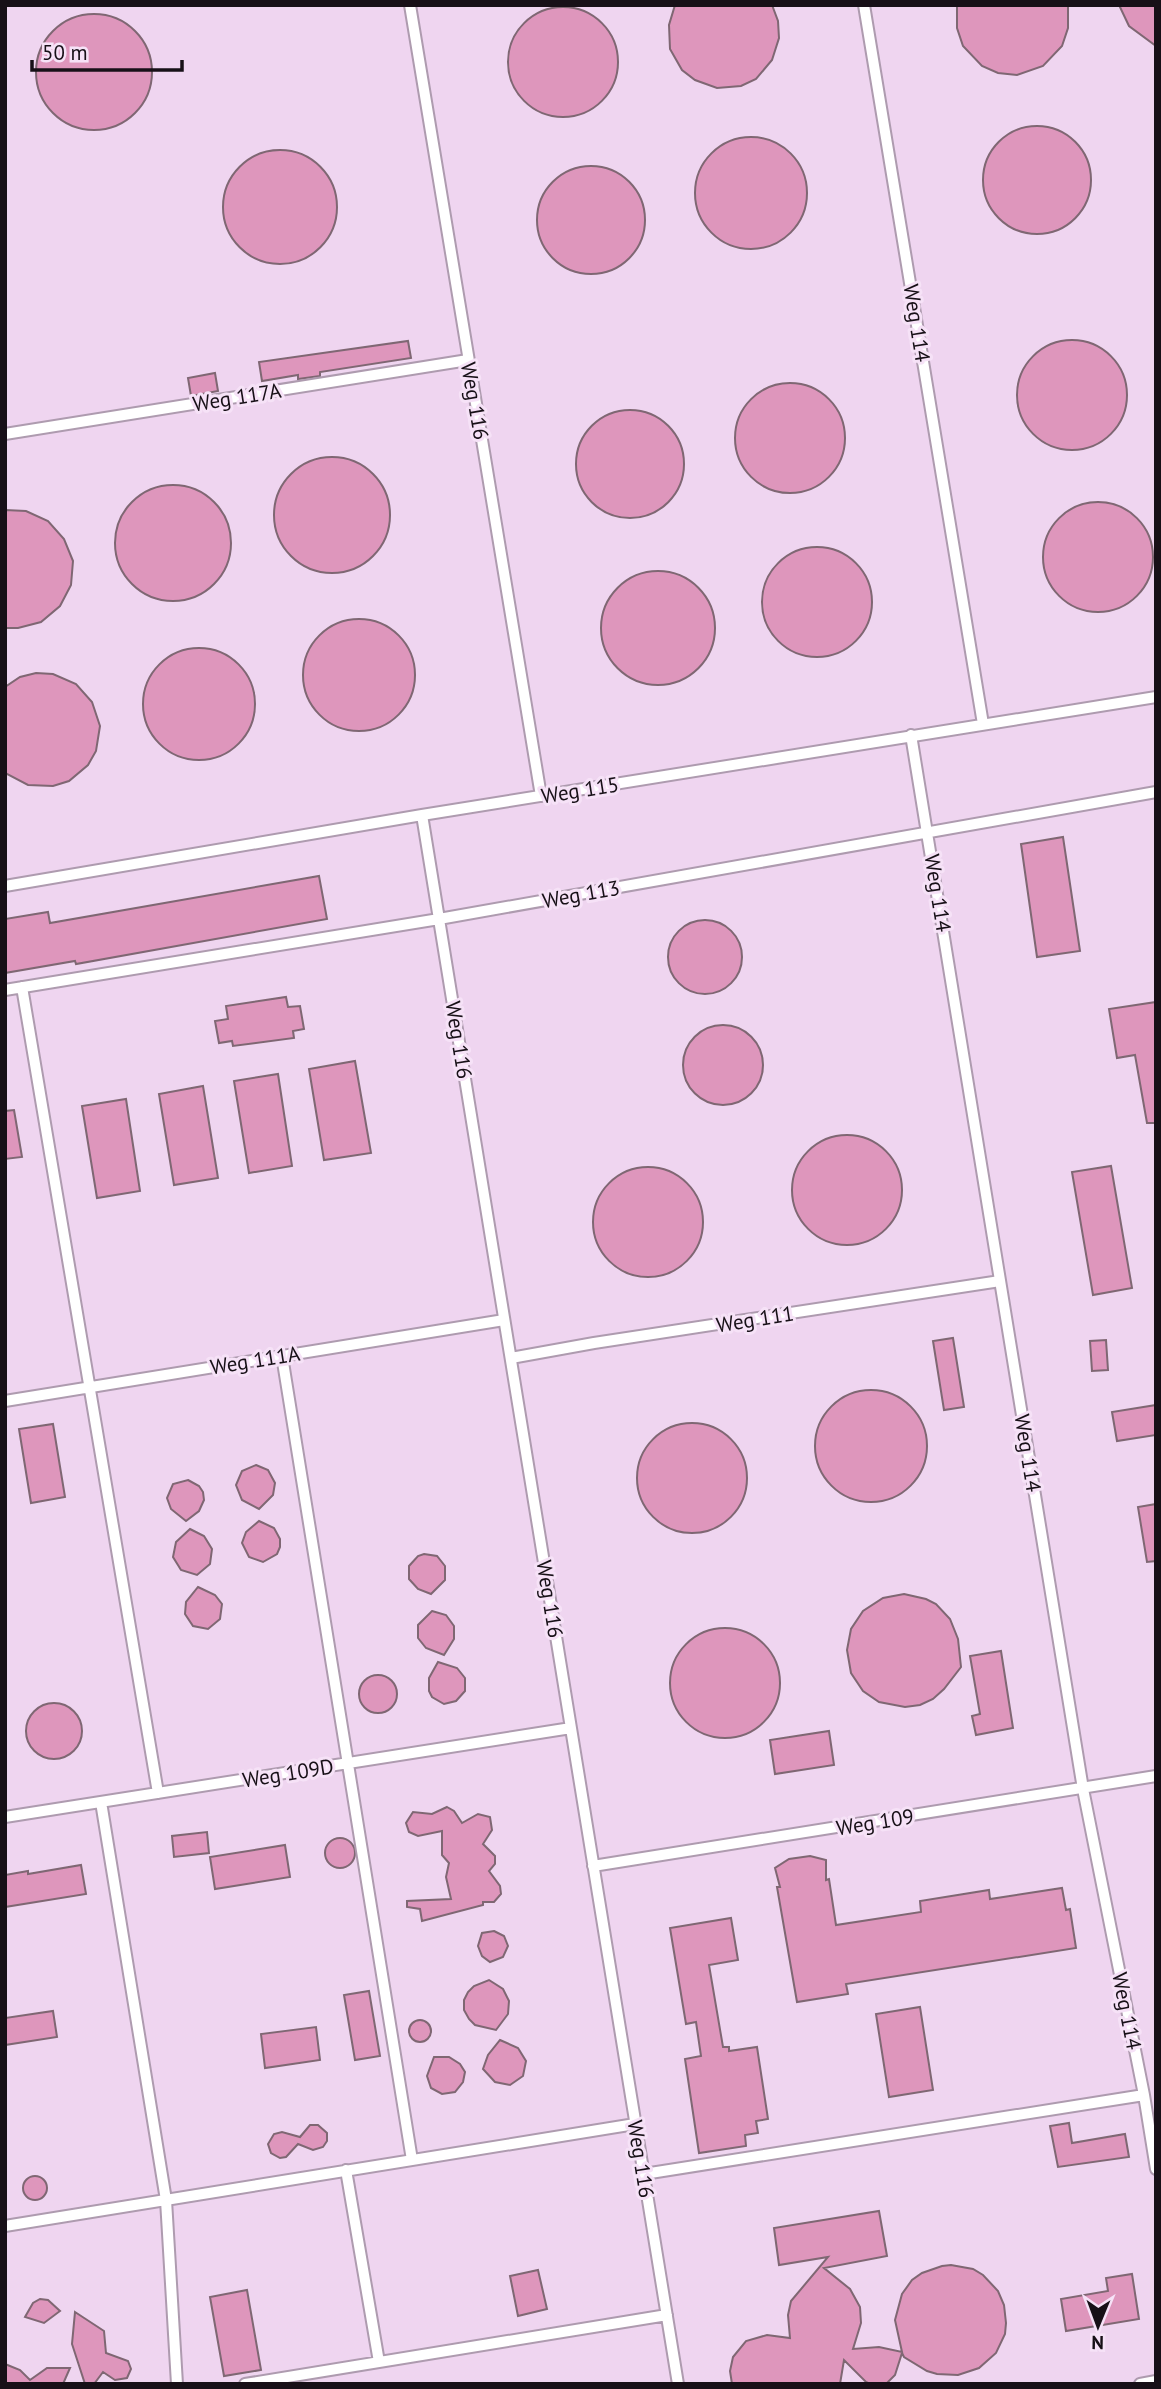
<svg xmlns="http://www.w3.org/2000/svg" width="1161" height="2389" font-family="'PT Sans',sans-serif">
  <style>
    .built { fill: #efd5f0 }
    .building { fill: #de96bc; stroke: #7f6773; stroke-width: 2 }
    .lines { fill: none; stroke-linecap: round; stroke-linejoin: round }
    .service-casing { stroke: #ae9baf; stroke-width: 14 }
    .service { stroke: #fff; stroke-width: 10 }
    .labels { text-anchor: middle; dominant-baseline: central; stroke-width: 6; stroke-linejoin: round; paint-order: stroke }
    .street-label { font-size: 21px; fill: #171017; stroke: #f6e2f7 }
  </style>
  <rect width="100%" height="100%" fill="#f6e2f7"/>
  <path class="built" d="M 5,5 L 1156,5 L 1156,2384 L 5,2384 Z"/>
  <path class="building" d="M 675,5 L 772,5 L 778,21 L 779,38 L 772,60 L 756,79 L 741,86 L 717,88 L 695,80 L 682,70 L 670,49 L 669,25 Z
    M 957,5 L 1068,5 L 1068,28 L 1062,46 L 1043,66 L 1017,75 L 998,73 L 982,66 L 963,46 L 957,28 Z
    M 1119,5 L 1156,5 L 1156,46 L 1129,26 Z
    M508 62a55 55 0 1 1 110 0a55 55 0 1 1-110 0Z
    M36 72a58 58 0 1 1 116 0a58 58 0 1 1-116 0Z
    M983 180a54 54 0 1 1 108 0a54 54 0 1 1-108 0Z
    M695 193a56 56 0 1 1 112 0a56 56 0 1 1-112 0Z
    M223 207a57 57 0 1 1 114 0a57 57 0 1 1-114 0Z
    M537 220a54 54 0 1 1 108 0a54 54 0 1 1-108 0Z
    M1017 395a55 55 0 1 1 110 0a55 55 0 1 1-110 0Z
    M 408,341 L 411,358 L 320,372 L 320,376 L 298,379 L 298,375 L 262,381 L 259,362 Z
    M 215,373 L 218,391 L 191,396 L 188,378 Z
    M735 438a55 55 0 1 1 110 0a55 55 0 1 1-110 0Z
    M576 464a54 54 0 1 1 108 0a54 54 0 1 1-108 0Z
    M274 515a58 58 0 1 1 116 0a58 58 0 1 1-116 0Z
    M115 543a58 58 0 1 1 116 0a58 58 0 1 1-116 0Z
    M1043 557a55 55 0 1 1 110 0a55 55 0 1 1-110 0Z
    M 5,510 L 26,511 L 48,521 L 64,539 L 73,561 L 71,585 L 60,606 L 41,622 L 18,628 L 5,628 Z
    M762 602a55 55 0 1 1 110 0a55 55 0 1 1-110 0Z
    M601 628a57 57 0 1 1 114 0a57 57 0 1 1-114 0Z
    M303 675a56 56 0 1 1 112 0a56 56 0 1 1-112 0Z
    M143 704a56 56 0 1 1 112 0a56 56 0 1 1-112 0Z
    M 36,673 L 53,674 L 76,684 L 92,702 L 100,726 L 96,751 L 88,765 L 69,781 L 53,786 L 28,785 L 5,773 L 5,687 L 20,677 Z
    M 1063,837 L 1080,951 L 1037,957 L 1021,844 Z
    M 319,876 L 327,919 L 76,964 L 75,961 L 5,973 L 5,919 L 48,912 L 50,923 Z
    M668 957a37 37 0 1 1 74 0a37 37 0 1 1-74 0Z
    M 286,997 L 288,1007 L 300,1006 L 304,1029 L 293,1031 L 294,1038 L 233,1046 L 232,1041 L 219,1043 L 215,1021 L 228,1019 L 226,1006 Z
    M 1156,1002 L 1156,1123 L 1147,1123 L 1135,1055 L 1117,1058 L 1109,1009 Z
    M683 1065a40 40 0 1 1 80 0a40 40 0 1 1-80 0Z
    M 355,1061 L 371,1153 L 324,1160 L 309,1069 Z
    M 278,1074 L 292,1166 L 249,1173 L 234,1081 Z
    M 203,1086 L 218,1178 L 174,1185 L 159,1094 Z
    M 126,1099 L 140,1191 L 97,1198 L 82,1106 Z
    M 14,1110 L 22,1157 L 5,1159 L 5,1111 Z
    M792 1190a55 55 0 1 1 110 0a55 55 0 1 1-110 0Z
    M 1111,1166 L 1132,1288 L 1093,1295 L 1072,1172 Z
    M593 1222a55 55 0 1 1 110 0a55 55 0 1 1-110 0Z
    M 953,1338 L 964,1407 L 944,1410 L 933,1341 Z
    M 1106,1340 L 1108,1370 L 1092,1371 L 1090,1341 Z
    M815 1446a56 56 0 1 1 112 0a56 56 0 1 1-112 0Z
    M 1156,1405 L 1156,1435 L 1117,1441 L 1112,1412 Z
    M637 1478a55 55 0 1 1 110 0a55 55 0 1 1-110 0Z
    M 53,1424 L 65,1497 L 31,1503 L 19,1429 Z
    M 256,1465 L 268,1470 L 275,1483 L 273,1495 L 259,1509 L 242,1500 L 236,1485 L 242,1471 Z
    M 188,1480 L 199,1486 L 203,1492 L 204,1500 L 199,1511 L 186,1521 L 171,1509 L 167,1498 L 173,1484 Z
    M 1156,1504 L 1156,1561 L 1147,1562 L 1138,1507 Z
    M 259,1521 L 274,1528 L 280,1539 L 280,1547 L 277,1554 L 263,1562 L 249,1557 L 242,1543 L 246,1532 Z
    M 190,1529 L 204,1536 L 212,1549 L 210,1564 L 197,1575 L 181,1570 L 173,1557 L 176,1542 Z
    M 424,1554 L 437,1556 L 445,1566 L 445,1580 L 431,1594 L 418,1589 L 409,1579 L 409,1566 L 418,1556 Z
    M 198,1587 L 215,1595 L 222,1604 L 220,1619 L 208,1629 L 193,1626 L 185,1614 L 186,1602 Z
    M 904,1594 L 926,1599 L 936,1604 L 950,1619 L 958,1639 L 961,1667 L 944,1689 L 933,1699 L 920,1705 L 905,1707 L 879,1702 L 863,1691 L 851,1673 L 847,1650 L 851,1629 L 863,1611 L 883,1598 Z
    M 432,1611 L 446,1615 L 454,1626 L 454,1639 L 444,1655 L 426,1648 L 418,1638 L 418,1625 Z
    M670 1683a55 55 0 1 1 110 0a55 55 0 1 1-110 0Z
    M 1001,1651 L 1013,1728 L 976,1735 L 972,1716 L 980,1714 L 970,1656 Z
    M 438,1662 L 457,1668 L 465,1678 L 465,1691 L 456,1701 L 444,1704 L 432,1697 L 429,1691 L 429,1678 Z
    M359 1694a19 19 0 1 1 38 0a19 19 0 1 1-38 0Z
    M26 1731a28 28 0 1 1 56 0a28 28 0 1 1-56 0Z
    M 829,1731 L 834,1765 L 775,1774 L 770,1740 Z
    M 447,1807 L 454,1811 L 462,1823 L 478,1814 L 490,1817 L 492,1830 L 483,1844 L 495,1856 L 495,1864 L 489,1871 L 500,1886 L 501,1894 L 494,1902 L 483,1902 L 483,1905 L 422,1921 L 420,1909 L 407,1907 L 407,1901 L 451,1899 L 446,1877 L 449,1863 L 442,1855 L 442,1831 L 418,1836 L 409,1832 L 406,1823 L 413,1812 L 432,1814 Z
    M 207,1832 L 209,1853 L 174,1857 L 172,1836 Z
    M325 1853a15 15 0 1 1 30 0a15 15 0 1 1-30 0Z
    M 285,1845 L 290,1877 L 215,1889 L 210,1857 Z
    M 810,1856 L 826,1860 L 826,1880 L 829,1879 L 836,1925 L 921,1912 L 920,1901 L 989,1890 L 990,1899 L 1062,1888 L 1066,1910 L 1070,1909 L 1076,1948 L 846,1984 L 848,1994 L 797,2002 L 777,1887 L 780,1887 L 775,1868 L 789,1859 Z
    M 81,1865 L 86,1894 L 5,1907 L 5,1875 L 28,1871 L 28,1874 Z
    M 731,1918 L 738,1960 L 709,1965 L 723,2047 L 729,2047 L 729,2051 L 757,2047 L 768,2119 L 756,2121 L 758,2133 L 745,2135 L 746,2146 L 699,2153 L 685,2059 L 701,2056 L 696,2022 L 686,2024 L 670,1928 Z
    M 494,1931 L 504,1936 L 508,1946 L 503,1957 L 490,1962 L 482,1956 L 478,1946 L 482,1933 Z
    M 489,1980 L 503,1989 L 509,2001 L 508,2014 L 496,2030 L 475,2025 L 469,2019 L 464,2010 L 464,2000 L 468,1992 L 474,1986 Z
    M 369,1991 L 380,2056 L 355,2060 L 344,1995 Z
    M 920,2007 L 933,2090 L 889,2097 L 876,2014 Z
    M 53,2011 L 57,2037 L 5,2045 L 5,2018 Z
    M409 2031a11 11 0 1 1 22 0a11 11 0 1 1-22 0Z
    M 316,2027 L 320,2060 L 265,2068 L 261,2034 Z
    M 500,2040 L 518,2048 L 526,2061 L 523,2076 L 510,2085 L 495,2082 L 483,2069 L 488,2055 Z
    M 434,2057 L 449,2057 L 460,2064 L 465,2072 L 463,2082 L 455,2092 L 442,2094 L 431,2088 L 427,2076 Z
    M 1069,2123 L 1072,2143 L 1125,2134 L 1129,2157 L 1058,2167 L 1050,2126 Z
    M 310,2125 L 318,2125 L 327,2133 L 327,2141 L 323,2147 L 313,2150 L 298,2144 L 286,2157 L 280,2158 L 271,2153 L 268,2144 L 274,2134 L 282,2132 L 300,2137 Z
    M23 2188a12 12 0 1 1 24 0a12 12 0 1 1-24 0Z
    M 879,2211 L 887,2256 L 824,2268 L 850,2289 L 860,2307 L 861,2323 L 853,2349 L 879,2347 L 902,2352 L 895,2320 L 902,2294 L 912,2280 L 922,2273 L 942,2266 L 951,2265 L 973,2269 L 983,2275 L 998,2291 L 1004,2305 L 1006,2323 L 1005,2334 L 996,2353 L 979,2368 L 958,2375 L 937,2374 L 927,2371 L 904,2357 L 902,2353 L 895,2375 L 886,2384 L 870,2384 L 866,2382 L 844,2360 L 840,2384 L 732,2384 L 730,2371 L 733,2357 L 746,2341 L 767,2335 L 790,2338 L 788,2315 L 791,2301 L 828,2257 L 779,2265 L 774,2228 Z
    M 538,2270 L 547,2309 L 518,2316 L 510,2276 Z
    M 1132,2274 L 1139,2319 L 1066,2331 L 1061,2299 L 1108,2291 L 1106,2278 Z
    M 247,2290 L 261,2370 L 224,2376 L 210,2297 Z
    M 40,2299 L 48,2300 L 60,2311 L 44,2323 L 25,2317 L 33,2303 Z
    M 75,2312 L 104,2331 L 106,2353 L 128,2361 L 131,2369 L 127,2378 L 115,2380 L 103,2372 L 94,2384 L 85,2384 L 72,2344 Z
    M 5,2364 L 20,2370 L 30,2380 L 47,2368 L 70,2368 L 63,2384 L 5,2384 Z"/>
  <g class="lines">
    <defs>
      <path id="service" d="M 410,5 L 541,796
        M 864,5 L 983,724
        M 5,434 L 468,360
        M 911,735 L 1083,1789 L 1144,2095 L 1156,2169
        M 422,815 L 678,2384
        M 5,886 L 422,815 L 1156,697
        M 22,987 L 158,1793
        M 5,990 L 439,919 L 1156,792
        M 282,1356 L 412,2160
        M 511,1358 L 594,1343 L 1000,1281
        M 5,1401 L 504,1320
        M 101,1802 L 166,2200 L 177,2384
        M 5,1817 L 571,1728
        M 593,1866 L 1156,1776
        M 346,2170 L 379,2362
        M 644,2174 L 1144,2095
        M 5,2226 L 635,2124
        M 245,2384 L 667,2315
        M 1140,2384 L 1156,2381"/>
    </defs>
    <use href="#service" class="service-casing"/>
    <use href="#service" class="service"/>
  </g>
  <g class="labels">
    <g class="street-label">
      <text transform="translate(917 323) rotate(81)">Weg 114</text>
      <text transform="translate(237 397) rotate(-9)">Weg 117A</text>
      <text transform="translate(475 401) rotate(80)">Weg 116</text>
      <text transform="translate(580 790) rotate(-9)">Weg 115</text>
      <text transform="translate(938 893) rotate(81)">Weg 114</text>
      <text transform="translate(581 894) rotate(-10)">Weg 113</text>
      <text transform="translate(459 1040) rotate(81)">Weg 116</text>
      <text transform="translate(755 1319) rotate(-9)">Weg 111</text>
      <text transform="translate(255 1360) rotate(-9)">Weg 111A</text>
      <text transform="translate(1028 1453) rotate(81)">Weg 114</text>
      <text transform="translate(550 1599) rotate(81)">Weg 116</text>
      <text transform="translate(288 1773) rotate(-9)">Weg 109D</text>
      <text transform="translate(875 1822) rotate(-9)">Weg 109</text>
      <text transform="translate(1127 2011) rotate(79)">Weg 114</text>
      <text transform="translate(641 2159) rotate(81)">Weg 116</text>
    </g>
  </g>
  <rect width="1161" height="2389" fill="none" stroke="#171017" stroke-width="14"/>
  <g transform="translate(1098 2326) rotate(181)" stroke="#f6e2f7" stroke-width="5" paint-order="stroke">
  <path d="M0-5L12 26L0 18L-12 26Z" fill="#171017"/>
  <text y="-10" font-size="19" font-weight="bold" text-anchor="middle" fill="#171017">N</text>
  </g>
  <path d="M32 60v10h150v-10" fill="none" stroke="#171017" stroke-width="3.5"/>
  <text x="42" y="60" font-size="21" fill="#171017" stroke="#f6e2f7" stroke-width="5" paint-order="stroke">50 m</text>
</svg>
